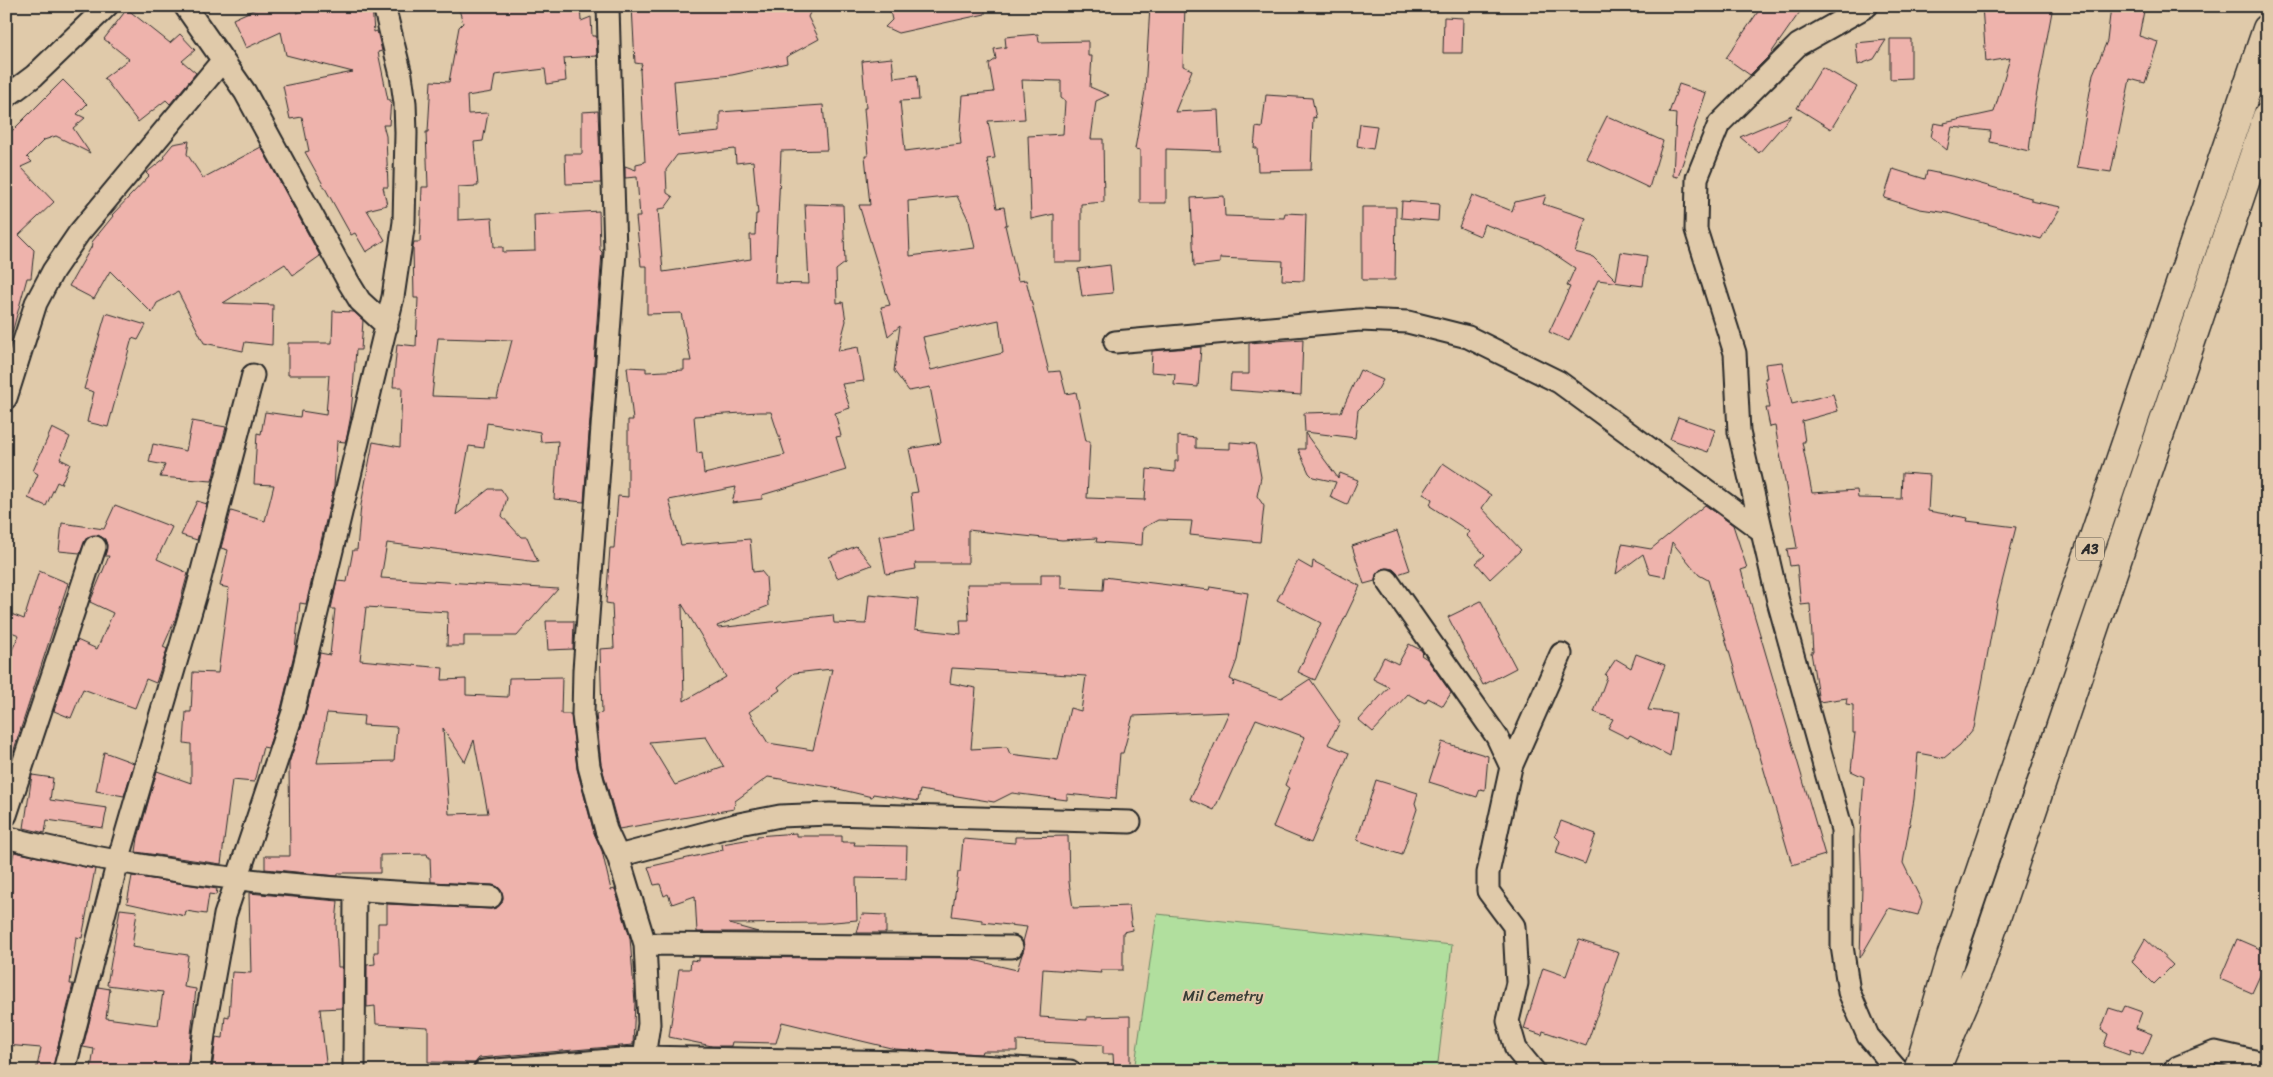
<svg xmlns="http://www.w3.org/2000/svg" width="2273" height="1077" font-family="Sriracha,sans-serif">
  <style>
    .green { fill: #b1df9e; stroke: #6e8564 }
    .building { fill: #eeb3ac; stroke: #2b2b2b; fill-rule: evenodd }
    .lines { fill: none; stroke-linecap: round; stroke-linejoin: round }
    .street-casing { stroke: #2b2b2b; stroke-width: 25 }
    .highway-casing { stroke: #2b2b2b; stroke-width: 31 }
    .street { stroke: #e0caaa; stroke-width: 21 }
    .highway { stroke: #e0caaa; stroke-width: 28 }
    .labels { text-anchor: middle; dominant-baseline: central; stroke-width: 4.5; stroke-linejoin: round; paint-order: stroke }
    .shield { fill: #e0caaa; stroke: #615b51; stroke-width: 1 }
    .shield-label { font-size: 14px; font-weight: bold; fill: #2b2b2b }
    .park-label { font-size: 15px; fill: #383d36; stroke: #e0caaa }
  </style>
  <rect width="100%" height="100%" fill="#e0caaa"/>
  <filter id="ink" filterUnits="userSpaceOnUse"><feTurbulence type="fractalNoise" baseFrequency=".02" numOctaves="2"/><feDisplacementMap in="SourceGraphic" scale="10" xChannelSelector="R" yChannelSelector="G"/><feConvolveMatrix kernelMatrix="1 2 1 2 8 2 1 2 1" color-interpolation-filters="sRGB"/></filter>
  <g filter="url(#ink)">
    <path class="green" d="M 1157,914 L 1452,945 L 1437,1071 L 1134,1071 Z"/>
    <path class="building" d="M 262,6 L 294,6 L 297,13 L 319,6 L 372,6 L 374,32 L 377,31 L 382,51 L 378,52 L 388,100 L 391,100 L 389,125 L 383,125 L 386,136 L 388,187 L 383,187 L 387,205 L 367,210 L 385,240 L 366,252 L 355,233 L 351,235 L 305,152 L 309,151 L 302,117 L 290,119 L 283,86 L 353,72 L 286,55 L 281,32 L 246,48 L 233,19 Z
      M 458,6 L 580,6 L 581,21 L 591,17 L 592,36 L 596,36 L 597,56 L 564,58 L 566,81 L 547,84 L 545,69 L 495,75 L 492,92 L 467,96 L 468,114 L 488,113 L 483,141 L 474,142 L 478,186 L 458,187 L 458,220 L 492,218 L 494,247 L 503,247 L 503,252 L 535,251 L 534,215 L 599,211 L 600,250 L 602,252 L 584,502 L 554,499 L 558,441 L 541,442 L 540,432 L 487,423 L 484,448 L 469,446 L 456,515 L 489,489 L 501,489 L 507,498 L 502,516 L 521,537 L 527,537 L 538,562 L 387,543 L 381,578 L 558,589 L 517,636 L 464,636 L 464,646 L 447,646 L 448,612 L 366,607 L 360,660 L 443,668 L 442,680 L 466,679 L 466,695 L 508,697 L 509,678 L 562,677 L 561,714 L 571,714 L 577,769 L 594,833 L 602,851 L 611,890 L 615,889 L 630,938 L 635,1003 L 633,1045 L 479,1058 L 475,1063 L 428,1062 L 428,1027 L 376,1024 L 375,1006 L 367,1007 L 367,965 L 375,964 L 374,952 L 378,952 L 378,923 L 387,923 L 387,904 L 491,909 L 501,904 L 503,898 L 502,892 L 498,887 L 492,885 L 431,882 L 430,857 L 428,857 L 427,854 L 380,855 L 380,873 L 338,873 L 338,876 L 265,869 L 265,856 L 290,856 L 289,763 L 305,715 L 320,653 L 330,655 L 335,609 L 331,609 L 337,581 L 347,582 L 353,550 L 357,550 L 361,505 L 373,442 L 400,447 L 402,387 L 393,387 L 397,344 L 416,346 L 418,298 L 414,298 L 413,246 L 414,242 L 420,242 L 422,187 L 428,187 L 426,132 L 428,132 L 431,81 L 449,82 L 459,27 L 463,23 ZM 438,338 L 512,340 L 497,398 L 432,396 ZM 327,713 L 364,716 L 363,725 L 397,727 L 394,761 L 317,763 ZM 443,728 L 465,762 L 474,740 L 488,813 L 449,814 Z
      M 632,6 L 813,6 L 808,17 L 819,39 L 786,57 L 787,63 L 732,75 L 674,81 L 678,136 L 720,132 L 720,112 L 823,105 L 827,150 L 781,151 L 775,283 L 809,284 L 805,204 L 843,205 L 845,263 L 836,270 L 837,303 L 843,302 L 846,321 L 838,351 L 858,347 L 864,381 L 842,384 L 850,408 L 835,413 L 841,436 L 836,437 L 846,470 L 762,495 L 762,499 L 732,503 L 736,487 L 669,500 L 681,545 L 750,539 L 753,572 L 761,571 L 766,577 L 768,606 L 717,626 L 718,628 L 833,615 L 834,623 L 866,624 L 869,594 L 918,599 L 915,629 L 961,634 L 960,620 L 969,620 L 967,584 L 1041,584 L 1041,574 L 1061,574 L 1061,588 L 1103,590 L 1104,577 L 1209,590 L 1210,587 L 1248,593 L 1237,660 L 1230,679 L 1234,681 L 1233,686 L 1235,681 L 1281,698 L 1310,679 L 1340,722 L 1328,744 L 1349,753 L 1311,843 L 1273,827 L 1289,788 L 1285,785 L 1305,737 L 1256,719 L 1214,810 L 1190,799 L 1229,712 L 1133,716 L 1123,753 L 1120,753 L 1116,799 L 1067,794 L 1067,800 L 1012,793 L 994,802 L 920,790 L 918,801 L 873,794 L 872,797 L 830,787 L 768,777 L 735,801 L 734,809 L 619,829 L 601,764 L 596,714 L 602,713 L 600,649 L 614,648 L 612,604 L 606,603 L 610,548 L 614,548 L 618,496 L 628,497 L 628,420 L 633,420 L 627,367 L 646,368 L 646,372 L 684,370 L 684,361 L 691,361 L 681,313 L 647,314 L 647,266 L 641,266 L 636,217 L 640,217 L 637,177 L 625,178 L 625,166 L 636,170 L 636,164 L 645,162 L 640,70 L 642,64 L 635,63 ZM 735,149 L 736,163 L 753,161 L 758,214 L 756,214 L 755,235 L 750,235 L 751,259 L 663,272 L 658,209 L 665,208 L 673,197 L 667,193 L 666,170 L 677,155 ZM 759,412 L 771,412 L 785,455 L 704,474 L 702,452 L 697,453 L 694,416 ZM 682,604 L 726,677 L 684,701 ZM 952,668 L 1086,676 L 1081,711 L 1070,708 L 1058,760 L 1010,754 L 1007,747 L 971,749 L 976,688 L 950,683 ZM 832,669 L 813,750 L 768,743 L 749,712 L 780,690 L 778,687 L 794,673 ZM 706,737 L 724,767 L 675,785 L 649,742 Z
      M 889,6 L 985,6 L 985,14 L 898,33 L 885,27 L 892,20 Z
      M 1150,6 L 1185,6 L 1183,66 L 1192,70 L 1175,112 L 1218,110 L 1220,151 L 1166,149 L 1166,203 L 1140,203 L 1140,150 L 1135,149 L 1145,91 Z
      M 1762,6 L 1804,6 L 1769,56 L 1750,75 L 1726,58 Z
      M 1982,6 L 2053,6 L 2034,108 L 2029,151 L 1990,142 L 1991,131 L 1952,127 L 1947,150 L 1931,137 L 1934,123 L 1945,125 L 1944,123 L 1994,112 L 2010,58 L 1986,62 Z
      M 2111,6 L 2145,6 L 2139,36 L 2158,42 L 2145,83 L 2130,79 L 2111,172 L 2077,167 L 2093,74 L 2107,41 Z
      M 127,9 L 170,43 L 180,34 L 195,50 L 182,61 L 196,73 L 170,104 L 166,100 L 138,122 L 104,78 L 129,59 L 104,39 Z
      M 1444,17 L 1463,18 L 1462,53 L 1443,53 Z
      M 1038,34 L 1039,42 L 1088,41 L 1088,56 L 1092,56 L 1090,87 L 1109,95 L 1096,101 L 1091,139 L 1103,139 L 1104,202 L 1081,204 L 1081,262 L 1054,262 L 1054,214 L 1031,219 L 1028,136 L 1063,134 L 1065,101 L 1061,98 L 1061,81 L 1022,80 L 1025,119 L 988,121 L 995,158 L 987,159 L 997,208 L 1004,207 L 1007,225 L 1005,225 L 1018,281 L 1026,280 L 1049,372 L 1060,371 L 1066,394 L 1076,392 L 1086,441 L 1090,441 L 1087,498 L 1145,500 L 1147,469 L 1175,472 L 1175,461 L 1178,461 L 1178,436 L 1196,438 L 1196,448 L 1230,449 L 1230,442 L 1255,444 L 1261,477 L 1257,496 L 1264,506 L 1260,542 L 1190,535 L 1192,521 L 1158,520 L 1143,528 L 1142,545 L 1096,542 L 1097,538 L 1062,540 L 968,530 L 968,563 L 915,563 L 916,569 L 886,574 L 879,536 L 915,530 L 911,493 L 918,492 L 909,449 L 941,443 L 930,387 L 909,391 L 894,371 L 900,326 L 888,336 L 881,307 L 890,305 L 859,205 L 870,205 L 865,156 L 868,156 L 864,108 L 866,108 L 862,61 L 892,58 L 894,78 L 917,75 L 919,100 L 900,101 L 905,151 L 961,144 L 960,135 L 963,95 L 994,92 L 989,64 L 996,59 L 994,49 L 1006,47 L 1005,37 ZM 957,196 L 969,221 L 975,248 L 910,256 L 908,201 ZM 999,320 L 1003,353 L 931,370 L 923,337 Z
      M 1890,39 L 1911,39 L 1911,78 L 1890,79 Z
      M 1886,40 L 1874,59 L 1858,65 L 1856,43 Z
      M 1822,67 L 1857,87 L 1831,129 L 1797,108 Z
      M 63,80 L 87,104 L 77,114 L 85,118 L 73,128 L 90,153 L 56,136 L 44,140 L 27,157 L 32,162 L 21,167 L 54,202 L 19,235 L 34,250 L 31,278 L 27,278 L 12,333 L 6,333 L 6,137 Z
      M 1679,84 L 1706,93 L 1678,177 L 1673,176 L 1676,114 L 1669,113 Z
      M 1266,95 L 1312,98 L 1316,118 L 1313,117 L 1311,170 L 1258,171 L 1257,148 L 1254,148 L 1256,127 L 1262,128 Z
      M 598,111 L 601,183 L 566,184 L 565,154 L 582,154 L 582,112 Z
      M 1792,115 L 1759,153 L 1740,137 L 1756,130 Z
      M 1607,116 L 1663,141 L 1649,188 L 1586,158 Z
      M 1360,124 L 1377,126 L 1373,149 L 1357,146 Z
      M 189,141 L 187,154 L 203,178 L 261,147 L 320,256 L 293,275 L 285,264 L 223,303 L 273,305 L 272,345 L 245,342 L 243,351 L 204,343 L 178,292 L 157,303 L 152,313 L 110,271 L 94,299 L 69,286 L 93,244 L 92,242 L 113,216 L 112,215 L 149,176 L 146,173 L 165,158 L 164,155 L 173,144 Z
      M 1893,169 L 1925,179 L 1927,171 L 1956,177 L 2031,198 L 2031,201 L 2061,207 L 2041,239 L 1948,213 L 1920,209 L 1884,198 Z
      M 1472,195 L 1512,211 L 1515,202 L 1546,195 L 1543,204 L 1586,218 L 1575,252 L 1593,257 L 1616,280 L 1621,252 L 1647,256 L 1643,286 L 1598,280 L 1569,341 L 1549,332 L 1570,287 L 1567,286 L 1575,268 L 1541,245 L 1484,224 L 1480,236 L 1459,227 Z
      M 1224,196 L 1225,216 L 1284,218 L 1285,213 L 1306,214 L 1304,281 L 1282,280 L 1283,261 L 1220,258 L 1220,263 L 1194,266 L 1191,198 Z
      M 1402,201 L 1439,204 L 1438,221 L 1401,218 Z
      M 1362,207 L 1396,207 L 1395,280 L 1362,280 Z
      M 1110,265 L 1113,293 L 1082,296 L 1078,269 Z
      M 333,311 L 354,312 L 363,320 L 361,350 L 356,350 L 351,415 L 347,436 L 345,442 L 337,441 L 334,487 L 306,604 L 300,603 L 295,650 L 281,709 L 268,748 L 263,747 L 254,782 L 232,780 L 221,864 L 136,852 L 138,838 L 157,771 L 191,783 L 191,744 L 184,743 L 186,712 L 191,712 L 193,672 L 218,673 L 229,588 L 220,586 L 228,550 L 221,548 L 231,511 L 265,521 L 274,485 L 254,484 L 257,433 L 261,434 L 265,412 L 300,417 L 301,411 L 326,415 L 329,375 L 288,375 L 288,343 L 332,343 Z
      M 106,313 L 146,325 L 138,340 L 132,338 L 108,427 L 87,422 L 94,392 L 84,389 Z
      M 1303,339 L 1301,395 L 1230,390 L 1231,374 L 1249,374 L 1249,343 Z
      M 1201,347 L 1198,387 L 1174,385 L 1175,374 L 1151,372 L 1152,351 Z
      M 1782,362 L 1792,404 L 1833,394 L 1838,411 L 1802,421 L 1805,442 L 1802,442 L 1812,493 L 1857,490 L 1858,498 L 1901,499 L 1902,473 L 1930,475 L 1928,511 L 1968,518 L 1967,521 L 2016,527 L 1997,602 L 1974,728 L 1960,745 L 1944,758 L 1918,753 L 1914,799 L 1903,863 L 1922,902 L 1918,915 L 1889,908 L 1860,958 L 1862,886 L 1860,836 L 1864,777 L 1851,771 L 1855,733 L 1853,733 L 1853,705 L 1846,704 L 1847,698 L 1819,702 L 1811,652 L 1813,652 L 1810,604 L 1801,605 L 1797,565 L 1790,566 L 1787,549 L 1797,548 L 1775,426 L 1770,427 L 1766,408 L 1770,408 L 1765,378 L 1767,378 L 1765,364 Z
      M 1360,370 L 1383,380 L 1377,391 L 1358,410 L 1355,438 L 1333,435 L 1331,437 L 1330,435 L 1305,432 L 1304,413 L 1341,412 Z
      M 1678,417 L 1715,430 L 1708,452 L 1670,439 Z
      M 192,421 L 226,427 L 212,481 L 160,477 L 165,465 L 149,462 L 153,444 L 186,451 Z
      M 52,428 L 70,437 L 60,459 L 70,464 L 61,484 L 57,482 L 46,506 L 28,498 L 38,474 L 33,471 Z
      M 1305,433 L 1338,478 L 1340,473 L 1358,480 L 1347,505 L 1330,497 L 1336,482 L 1313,477 L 1309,473 L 1298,449 L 1305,449 Z
      M 1443,463 L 1491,495 L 1482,508 L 1521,550 L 1490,579 L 1476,563 L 1485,555 L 1466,535 L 1470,532 L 1430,506 L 1432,499 L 1423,494 Z
      M 197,501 L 207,504 L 197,540 L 181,535 Z
      M 115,505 L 172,527 L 157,559 L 188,573 L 175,620 L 163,647 L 167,649 L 156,683 L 146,679 L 135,708 L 83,689 L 71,718 L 54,711 L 77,640 L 97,649 L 113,613 L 90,602 L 109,556 L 105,556 L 107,545 L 105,539 L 98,535 L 87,537 L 80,553 L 59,551 L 62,523 L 104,529 Z
      M 1705,505 L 1733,525 L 1747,568 L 1741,570 L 1825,855 L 1792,865 L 1708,580 L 1699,575 L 1672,542 L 1665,577 L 1650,574 L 1643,554 L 1616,574 L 1622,544 L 1651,549 Z
      M 1397,531 L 1410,570 L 1398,574 L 1393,569 L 1385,568 L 1376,574 L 1375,581 L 1364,584 L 1352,546 Z
      M 856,546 L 872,565 L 837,578 L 829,557 Z
      M 1298,561 L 1312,569 L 1313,561 L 1360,586 L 1315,680 L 1298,672 L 1321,623 L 1277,600 Z
      M 39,571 L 68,583 L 9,765 L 6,765 L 6,663 L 19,635 L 6,630 L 6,612 L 24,619 Z
      M 1481,601 L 1516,668 L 1483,685 L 1448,617 Z
      M 546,621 L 574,621 L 573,649 L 548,650 Z
      M 1409,644 L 1421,650 L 1423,653 L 1421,655 L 1427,659 L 1451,693 L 1443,706 L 1428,698 L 1425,703 L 1408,694 L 1373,732 L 1359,720 L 1389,687 L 1373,679 L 1384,657 L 1398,664 Z
      M 1636,654 L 1665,665 L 1648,710 L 1676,713 L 1670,756 L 1630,735 L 1628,738 L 1608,728 L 1613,719 L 1594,712 L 1607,677 L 1605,675 L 1616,659 L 1631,668 Z
      M 1442,742 L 1488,756 L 1485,790 L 1480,789 L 1477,797 L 1429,782 Z
      M 104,752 L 134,763 L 124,796 L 96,791 Z
      M 32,775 L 53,778 L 50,800 L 107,808 L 103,828 L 47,820 L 45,833 L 24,828 Z
      M 1376,780 L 1418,793 L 1415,803 L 1417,809 L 1402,855 L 1357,840 Z
      M 1561,821 L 1596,834 L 1585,864 L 1556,853 L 1560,841 L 1555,836 Z
      M 796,833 L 796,836 L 842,836 L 842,842 L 855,842 L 854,845 L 907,846 L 906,879 L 856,878 L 857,920 L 823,923 L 729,924 L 758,932 L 697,932 L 695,896 L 672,904 L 668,894 L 664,896 L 660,884 L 654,885 L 648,867 L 723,850 L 722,844 L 757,838 L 757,836 Z
      M 1068,836 L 1069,882 L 1073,908 L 1129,906 L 1132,930 L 1123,932 L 1123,970 L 1100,970 L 1101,973 L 1043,969 L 1040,1017 L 1087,1020 L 1087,1017 L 1130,1016 L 1130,1071 L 1114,1071 L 1113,1054 L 1103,1054 L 1103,1045 L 1017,1041 L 1017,1051 L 982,1051 L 981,1054 L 895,1049 L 782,1022 L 776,1043 L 732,1042 L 731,1046 L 712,1046 L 669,1037 L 679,969 L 690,969 L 691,960 L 699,961 L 699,957 L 969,959 L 1017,970 L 1024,948 L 1023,942 L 1027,927 L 982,922 L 982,920 L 952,916 L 958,872 L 960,872 L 963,839 L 1015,843 L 1015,837 Z
      M 14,852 L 95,869 L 82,938 L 76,937 L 70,984 L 73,984 L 52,1071 L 36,1071 L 41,1048 L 6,1045 L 6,892 Z
      M 132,876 L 217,889 L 216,895 L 209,894 L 206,914 L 186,911 L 185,916 L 127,903 Z
      M 249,893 L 338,901 L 336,924 L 338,967 L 342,967 L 342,1008 L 320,1009 L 327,1071 L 212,1071 L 216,1037 L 223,1038 L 225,1016 L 229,1017 L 232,972 L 251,973 Z
      M 120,909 L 137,911 L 132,947 L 188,955 L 184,987 L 196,989 L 187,1071 L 105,1071 L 91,1069 L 94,1049 L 83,1047 L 98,987 L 110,989 L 106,1018 L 158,1025 L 163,992 L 107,985 Z
      M 862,914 L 886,915 L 886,933 L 857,933 Z
      M 2145,939 L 2173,965 L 2154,984 L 2132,962 Z
      M 2237,939 L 2267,952 L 2267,960 L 2252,993 L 2220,979 Z
      M 1579,940 L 1619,953 L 1586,1046 L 1543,1031 L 1542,1035 L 1524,1029 L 1543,968 L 1566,976 Z
      M 2125,1006 L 2142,1012 L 2136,1028 L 2152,1034 L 2143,1055 L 2130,1050 L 2129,1055 L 2104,1046 L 2108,1034 L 2101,1030 L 2109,1008 L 2122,1012 Z"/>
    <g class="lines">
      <defs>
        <path id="street" d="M 185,6 L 245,92 L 349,283 L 360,301 L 387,326
          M 608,6 L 615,252 L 584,670 L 583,715 L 589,766 L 606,830 L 618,856 L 645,944 L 649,1024 L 642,1071
          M 1867,6 L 1798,45 L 1719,124 L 1697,178 L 1696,230 L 1735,353 L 1739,432 L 1778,601 L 1842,830 L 1842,946 L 1849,992 L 1868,1036 L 1898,1071
          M 6,97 L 34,76 L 107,6
          M 1115,342 L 1360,320 L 1408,322 L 1468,337 L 1559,382 L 1762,531
          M 6,398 L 36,303 L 53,271 L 79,233 L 223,60
          M 1387,580 L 1497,737 L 1511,767
          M 6,815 L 95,547
          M 6,837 C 165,878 328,890 491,897
          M 618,856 L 739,824 L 780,816 L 830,814 L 1130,822
          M 645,944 L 1012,947
          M 64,1071 L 118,861 L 197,590 L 253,375
          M 199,1071 L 206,1020 L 225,915 L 293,712 L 393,297 L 404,222 L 406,133 L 405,103 L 401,75 L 384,6
          M 354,1071 L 355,891
          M 484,1071 L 644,1057 L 907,1062 L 1070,1071
          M 1534,1071 L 1516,1049 L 1508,1021 L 1517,983 L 1514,926 L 1488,891 L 1488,873 L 1511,767 L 1561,654
          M 2173,1071 L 2178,1067 L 2215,1052 L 2267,1064"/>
        <path id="highway" d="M 1918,1071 L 1951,957 L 2267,29
          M 1935,1071 L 1979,968 L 2267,117"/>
      </defs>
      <use href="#street" class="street-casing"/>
      <use href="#highway" class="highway-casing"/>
      <use href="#street" class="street"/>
      <use href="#highway" class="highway"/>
    </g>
  </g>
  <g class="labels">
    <rect class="shield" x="2076" y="537.5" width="28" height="23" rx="4"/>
    <g class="shield-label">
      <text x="2090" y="549">A3</text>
    </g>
    <g class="park-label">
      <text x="1223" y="996">Mil Cemetry</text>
    </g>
  </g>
  <rect width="2273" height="1077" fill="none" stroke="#e0caaa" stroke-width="25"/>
  <rect x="12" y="12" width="2248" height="1052" fill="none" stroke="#2b2b2b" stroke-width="2" filter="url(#ink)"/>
</svg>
